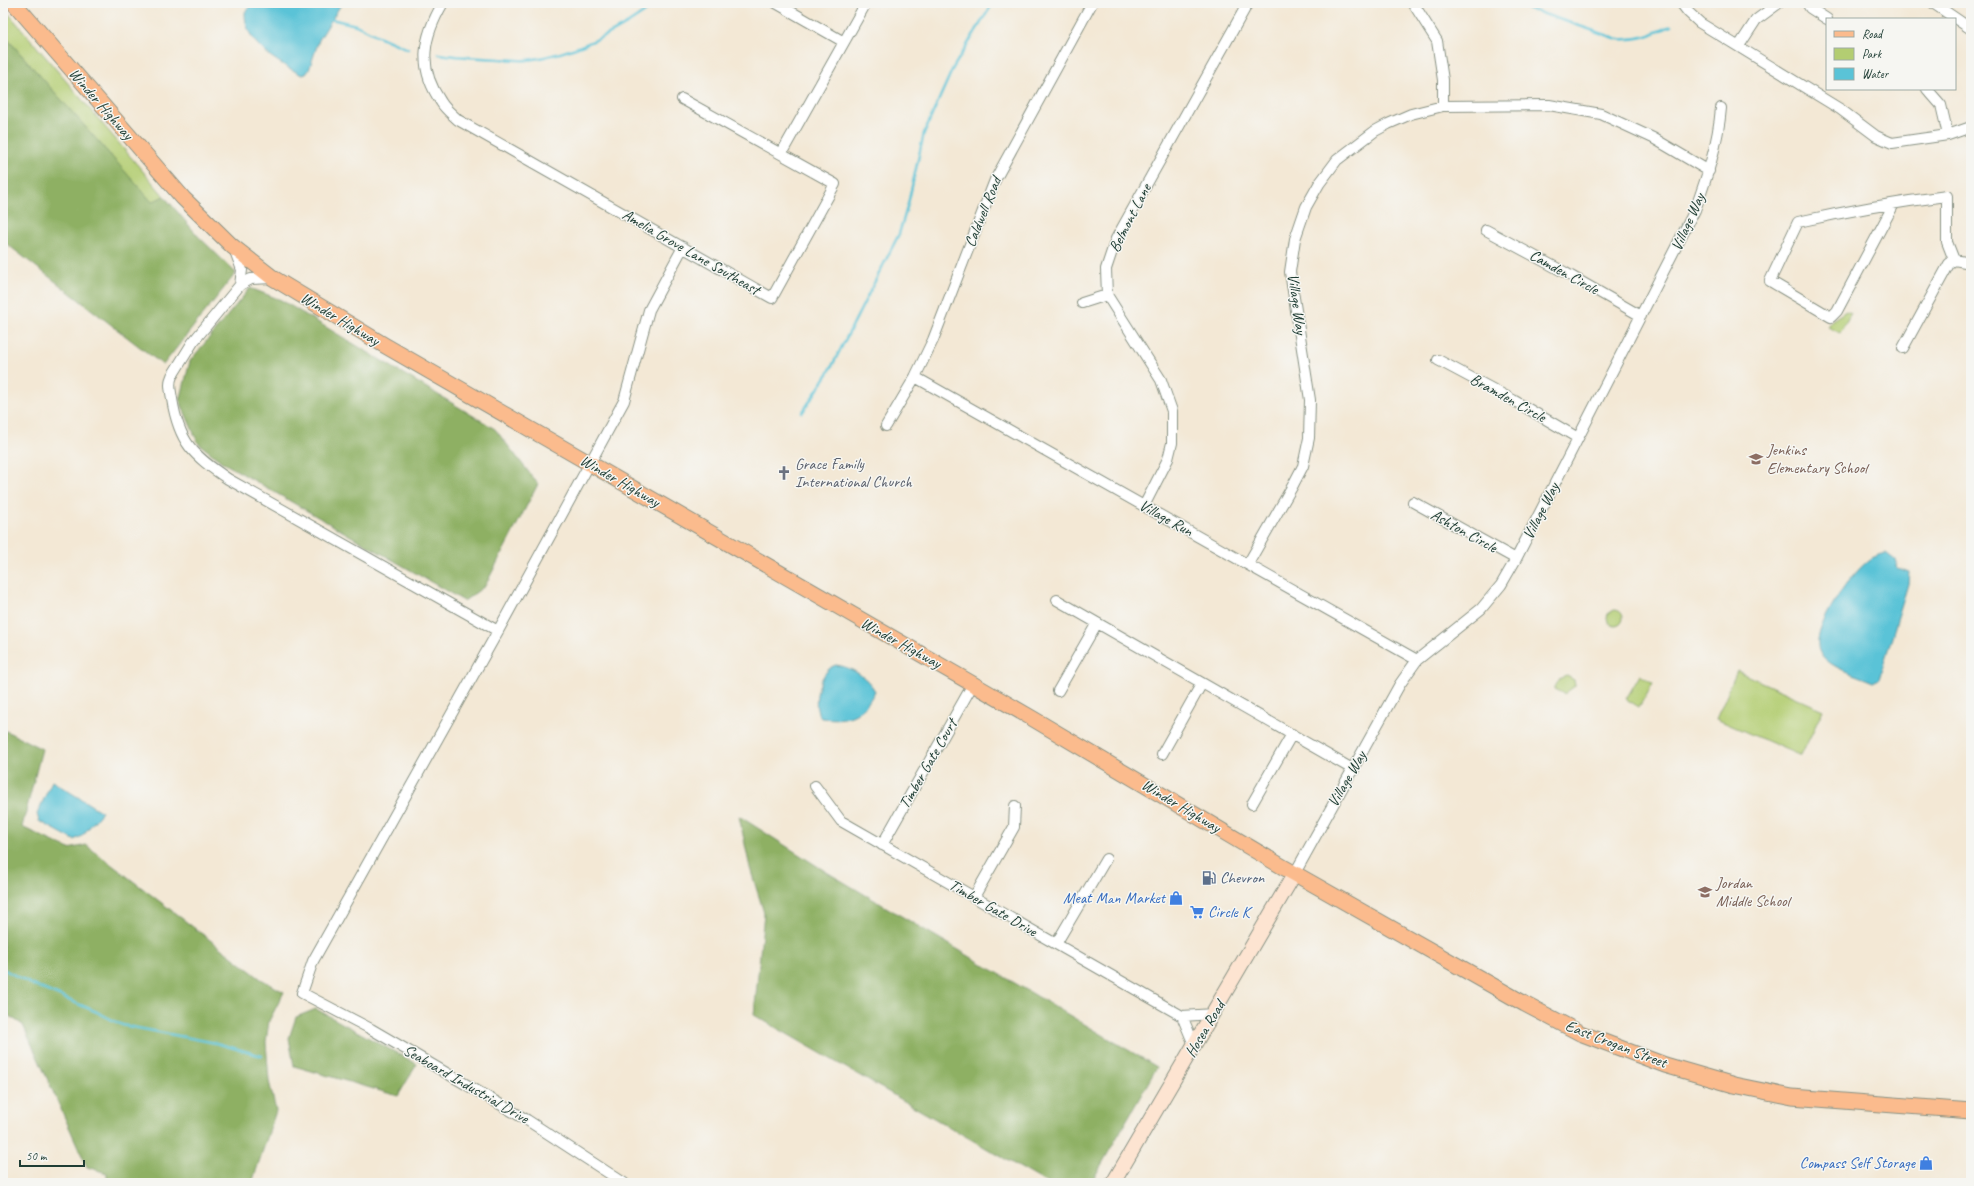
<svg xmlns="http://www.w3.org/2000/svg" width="1974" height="1186" font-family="Caveat,sans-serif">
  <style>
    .green { fill: #b3cd72; stroke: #698553 }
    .forest { fill: #8eb064; stroke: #56764c }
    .water { fill: #5ac3d7; stroke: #3c8086 }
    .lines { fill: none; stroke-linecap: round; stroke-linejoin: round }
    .stream { stroke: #5ac3d7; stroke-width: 2.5 }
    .street-casing { stroke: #899284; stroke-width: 12 }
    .secondary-casing { stroke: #899284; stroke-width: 16 }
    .primary-casing { stroke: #899284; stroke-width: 17 }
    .street { stroke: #fff; stroke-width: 10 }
    .secondary { stroke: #fde4d1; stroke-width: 14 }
    .primary { stroke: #fbbb8d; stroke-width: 15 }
    .labels { text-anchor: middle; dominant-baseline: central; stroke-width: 3; stroke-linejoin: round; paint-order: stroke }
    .street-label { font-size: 16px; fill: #1f3d34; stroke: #f6f6f2 }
    .education-label { font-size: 16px; fill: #785e54; stroke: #f6f6f2; text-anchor: start }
    .worship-label { font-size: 16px; fill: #5b616d; stroke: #f6f6f2; text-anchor: start }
    .service-label { font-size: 16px; fill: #4e5e75; stroke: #f6f6f2; text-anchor: start }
    .shop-label { font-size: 16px; fill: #366cbe; stroke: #f6f6f2; text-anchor: end }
  </style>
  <rect width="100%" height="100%" fill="#f6f6f2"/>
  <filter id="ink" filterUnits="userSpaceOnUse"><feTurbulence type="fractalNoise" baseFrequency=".025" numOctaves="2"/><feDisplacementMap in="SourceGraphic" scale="8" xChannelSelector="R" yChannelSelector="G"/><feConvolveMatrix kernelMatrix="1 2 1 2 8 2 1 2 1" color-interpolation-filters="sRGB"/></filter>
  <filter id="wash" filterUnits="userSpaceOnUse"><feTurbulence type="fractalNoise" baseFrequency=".012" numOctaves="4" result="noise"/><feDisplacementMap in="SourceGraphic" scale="16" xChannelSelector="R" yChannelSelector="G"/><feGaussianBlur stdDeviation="0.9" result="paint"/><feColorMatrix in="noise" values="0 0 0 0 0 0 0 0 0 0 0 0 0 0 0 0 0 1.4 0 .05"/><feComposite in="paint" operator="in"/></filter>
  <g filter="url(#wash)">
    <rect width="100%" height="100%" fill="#f3e8d5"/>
    <path class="green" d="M 3,7 L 164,196 L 152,203 L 3,34 Z
      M 1846,311 L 1851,313 L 1840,333 L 1828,327 L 1832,320 Z
      M1607 618a8 8 0 1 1 16 0a8 8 0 1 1-16 0Z
      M 1737,671 L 1823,710 L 1801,756 L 1716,719 Z
      M 1640,675 L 1653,683 L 1639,707 L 1626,699 Z
      M 1567,676 L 1574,680 L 1575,686 L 1564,694 L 1554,689 L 1560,678 Z"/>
    <path class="forest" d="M 3,34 L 152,202 L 164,196 L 198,236 L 236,273 L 163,365 L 3,241 Z
      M 250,288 L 281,300 L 495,429 L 538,484 L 485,586 L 464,601 L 222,462 L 198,443 L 180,401 L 190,361 Z
      M 6,731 L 42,749 L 22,827 L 69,849 L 86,845 L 261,979 L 284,992 L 269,1021 L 266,1042 L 269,1081 L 276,1111 L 252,1183 L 107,1183 L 107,1173 L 87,1167 L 23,1025 L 3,1012 L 3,732 Z
      M 739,816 L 825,871 L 1157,1067 L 1091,1183 L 1047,1183 L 754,1015 L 764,913 L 750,868 Z
      M 316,1009 L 417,1064 L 398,1096 L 294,1066 L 289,1038 L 296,1017 Z"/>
    <path class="water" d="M 253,3 L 342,3 L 319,40 L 309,70 L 306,74 L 302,75 C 277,62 244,44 245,12 Z
      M 1886,553 L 1895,560 L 1898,568 L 1909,572 L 1908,584 L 1879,679 L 1873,682 C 1855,674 1831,669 1820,653 C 1807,632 1854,569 1872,558 C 1876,556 1882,554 1886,553 Z
      M 836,665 C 852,667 868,678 875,691 C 862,716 850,721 821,718 C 810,706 820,669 836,665 Z
      M 52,781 L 102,812 L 82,836 L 74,840 L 39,821 L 37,814 Z"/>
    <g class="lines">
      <path class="stream" d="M 1511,3 L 1618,39 C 1638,41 1653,34 1671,26
        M 331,19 L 356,25 L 378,36 L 408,49
        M 439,54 C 459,57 479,58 500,59 C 508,59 518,61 527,60 C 569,55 624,31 656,3
        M 802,413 L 829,372 L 899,234 L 908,204 L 924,133 L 953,68 L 993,3
        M 3,969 L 33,985 L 97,1012 L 122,1025 L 216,1043 L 262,1056"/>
    </g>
  </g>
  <g filter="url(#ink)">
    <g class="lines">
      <defs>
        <path id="street" d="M 443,3 C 423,37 417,67 441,102 C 445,109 452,114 458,120 L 772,298 L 835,184 L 682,99
          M 776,3 L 844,42
          M 1413,3 L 1437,41 L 1443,80 L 1443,106
          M 1681,3 L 1688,12 L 1700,23 L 1840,109 L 1876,136 L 1892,143 L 1948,135 L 1971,127
          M 1807,3 L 1810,8 L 1827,19
          M 1933,3 L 1971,29
          M 1739,46 L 1756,20 L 1779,3
          M 1927,89 L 1941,105 L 1948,135
          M 781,154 L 866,3
          M 1894,204 L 1837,311 L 1831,317 L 1770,281 L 1798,222 C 1847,211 1897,202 1947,196 L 1947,242 L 1954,260
          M 1486,230 L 1564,272 L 1641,316
          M 235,251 L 242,270 L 240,285
          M 273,278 L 251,279 L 240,285 L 193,342 L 172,376 C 168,384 171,391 172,399 C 179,443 193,455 228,479 L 498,631
          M 1082,303 L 1107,295
          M 1903,348 L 1949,264 L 1954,260 L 1971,263
          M 1438,360 L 1513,400 L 1578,438
          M 915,377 L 1417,660
          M 886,426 L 915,377 L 933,340 L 995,180 L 1092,3
          M 1413,502 L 1516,559
          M 1144,506 L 1168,459 L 1172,443 L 1172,411 L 1161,380 L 1107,295 L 1106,269 L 1116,239 L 1248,3
          M 1248,564 L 1292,487 L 1303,466 L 1309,438 L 1310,400 L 1290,272 L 1295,239 L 1306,207 L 1319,184 L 1337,160 L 1375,131 L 1388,124 L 1411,114 L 1443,106 L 1549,105 L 1601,114 L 1653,138 L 1709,171
          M 1057,600 L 1354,770
          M 1058,691 L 1097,623
          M 1162,754 L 1202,683
          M 815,786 L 841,821 L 1056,944 L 1182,1016 L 1214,1014
          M 1252,804 L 1292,734
          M 882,845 L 973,684
          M 1295,873 L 1400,684 L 1417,660 L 1481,609 L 1501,585 L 1516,559 L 1695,210 C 1707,177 1718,144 1721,108
          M 974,897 L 1014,827 L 1015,806
          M 1056,944 L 1106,859
          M 1182,1016 L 1195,1047
          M 624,1183 L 527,1120 L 371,1029 L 302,993 L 313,961 L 498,631 L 624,401 L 649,310 L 683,247"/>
        <path id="secondary" d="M 1113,1183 L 1295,873"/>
        <path id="primary" d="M 14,3 L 183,198 L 232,246 L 273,278 L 384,345 L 1030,717 L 1283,867 L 1525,1004 L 1580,1033 L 1665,1065 L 1734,1085 L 1792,1097 L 1971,1111"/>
      </defs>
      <use href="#street" class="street-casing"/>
      <use href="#secondary" class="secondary-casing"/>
      <use href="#primary" class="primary-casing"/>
      <use href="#street" class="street"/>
      <use href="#secondary" class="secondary"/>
      <use href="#primary" class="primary"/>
    </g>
  </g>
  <defs>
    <symbol id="school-bare" viewBox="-9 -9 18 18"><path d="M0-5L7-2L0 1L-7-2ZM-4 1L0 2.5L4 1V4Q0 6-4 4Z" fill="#8d6e63" stroke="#f6f6f2" stroke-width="2.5" paint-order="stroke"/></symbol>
    <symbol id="church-bare" viewBox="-9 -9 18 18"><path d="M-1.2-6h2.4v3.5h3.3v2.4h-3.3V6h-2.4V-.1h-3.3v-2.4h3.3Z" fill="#6b7280" stroke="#f6f6f2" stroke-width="2.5" paint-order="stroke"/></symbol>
    <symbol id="fuel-bare" viewBox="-9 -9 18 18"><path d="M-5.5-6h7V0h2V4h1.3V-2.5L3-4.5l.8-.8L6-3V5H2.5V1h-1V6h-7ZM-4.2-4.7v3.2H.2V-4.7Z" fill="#5c6f8a" stroke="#f6f6f2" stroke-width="2.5" paint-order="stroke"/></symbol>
    <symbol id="shop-bare" viewBox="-9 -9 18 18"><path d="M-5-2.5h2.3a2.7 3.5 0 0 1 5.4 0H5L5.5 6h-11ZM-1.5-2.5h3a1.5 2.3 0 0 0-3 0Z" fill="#3f7fe0" stroke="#f6f6f2" stroke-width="2.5" paint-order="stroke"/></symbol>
    <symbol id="supermarket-bare" viewBox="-9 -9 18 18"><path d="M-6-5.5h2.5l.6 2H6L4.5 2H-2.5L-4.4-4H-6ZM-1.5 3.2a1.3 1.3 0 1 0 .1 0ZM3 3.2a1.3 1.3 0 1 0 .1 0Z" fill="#3f7fe0" stroke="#f6f6f2" stroke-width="2.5" paint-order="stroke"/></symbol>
  </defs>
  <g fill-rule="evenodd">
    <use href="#school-bare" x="1746" y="449" width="20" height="20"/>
    <use href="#church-bare" x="774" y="463" width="20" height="20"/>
    <use href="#fuel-bare" x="1199" y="868" width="20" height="20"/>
    <use href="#school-bare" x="1695" y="882" width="20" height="20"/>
    <use href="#shop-bare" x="1166" y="888" width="20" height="20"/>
    <use href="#supermarket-bare" x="1187" y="902" width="20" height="20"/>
    <use href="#shop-bare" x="1916" y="1153" width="20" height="20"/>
  </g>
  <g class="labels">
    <g class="street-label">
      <text transform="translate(101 104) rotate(49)">Winder Highway</text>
      <text transform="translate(983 212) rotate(-68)">Caldwell Road</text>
      <text transform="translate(1130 218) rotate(-63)">Belmont Lane</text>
      <text transform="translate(1688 222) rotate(-66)">Village Way</text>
      <text transform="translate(691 252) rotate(30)">Amelia Grove Lane Southeast</text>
      <text transform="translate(1564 272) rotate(29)">Camden Circle</text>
      <text transform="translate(1297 304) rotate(82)">Village Way</text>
      <text transform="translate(340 319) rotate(31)">Winder Highway</text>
      <text transform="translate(1508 398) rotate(29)">Bramden Circle</text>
      <text transform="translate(620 481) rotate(30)">Winder Highway</text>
      <text transform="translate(1541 511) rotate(-63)">Village Way</text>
      <text transform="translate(1166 518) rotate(29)">Village Run</text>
      <text transform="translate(1464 531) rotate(29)">Ashton Circle</text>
      <text transform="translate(901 643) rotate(29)">Winder Highway</text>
      <text transform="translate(928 764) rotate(-60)">Timber Gate Court</text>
      <text transform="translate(1347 779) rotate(-60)">Village Way</text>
      <text transform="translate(1181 806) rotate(31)">Winder Highway</text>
      <text transform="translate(993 908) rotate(30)">Timber Gate Drive</text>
      <text transform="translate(1205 1029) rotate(-59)">Hosea Road</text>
      <text transform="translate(1616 1044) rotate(21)">East Crogan Street</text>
      <text transform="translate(466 1084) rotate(30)">Seaboard Industrial Drive</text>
    </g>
    <g class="education-label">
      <text x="1767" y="450">Jenkins<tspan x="1767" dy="18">Elementary School</tspan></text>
      <text x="1716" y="883">Jordan<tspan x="1716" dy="18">Middle School</tspan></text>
    </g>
    <g class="worship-label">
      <text x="795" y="464">Grace Family<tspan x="795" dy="18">International Church</tspan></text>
    </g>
    <g class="service-label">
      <text x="1220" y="878">Chevron</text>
    </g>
    <g class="shop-label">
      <text x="1165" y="898">Meat Man Market</text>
      <text x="1208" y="912" text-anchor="start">Circle K</text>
      <text x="1915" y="1163">Compass Self Storage</text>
    </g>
  </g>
  <rect width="1974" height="1186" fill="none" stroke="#f6f6f2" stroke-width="16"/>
  <rect x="1826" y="18" width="130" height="72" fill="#f6f6f2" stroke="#a0aca6"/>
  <rect x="1834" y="31" width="20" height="6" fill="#fbbb8d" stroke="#a0aca6"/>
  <text x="1862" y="38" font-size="12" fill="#1f3d34">Road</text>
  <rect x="1834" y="48" width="20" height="12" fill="#b3cd72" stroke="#a0aca6"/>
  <text x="1862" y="58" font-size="12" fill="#1f3d34">Park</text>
  <rect x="1834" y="68" width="20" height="12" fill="#5ac3d7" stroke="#a0aca6"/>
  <text x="1862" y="78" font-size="12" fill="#1f3d34">Water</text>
  <path d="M20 1160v6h64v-6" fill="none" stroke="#1f3d34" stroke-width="2"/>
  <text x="26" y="1160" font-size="12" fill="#1f3d34" stroke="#f6f6f2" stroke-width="3" paint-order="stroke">50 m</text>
</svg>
